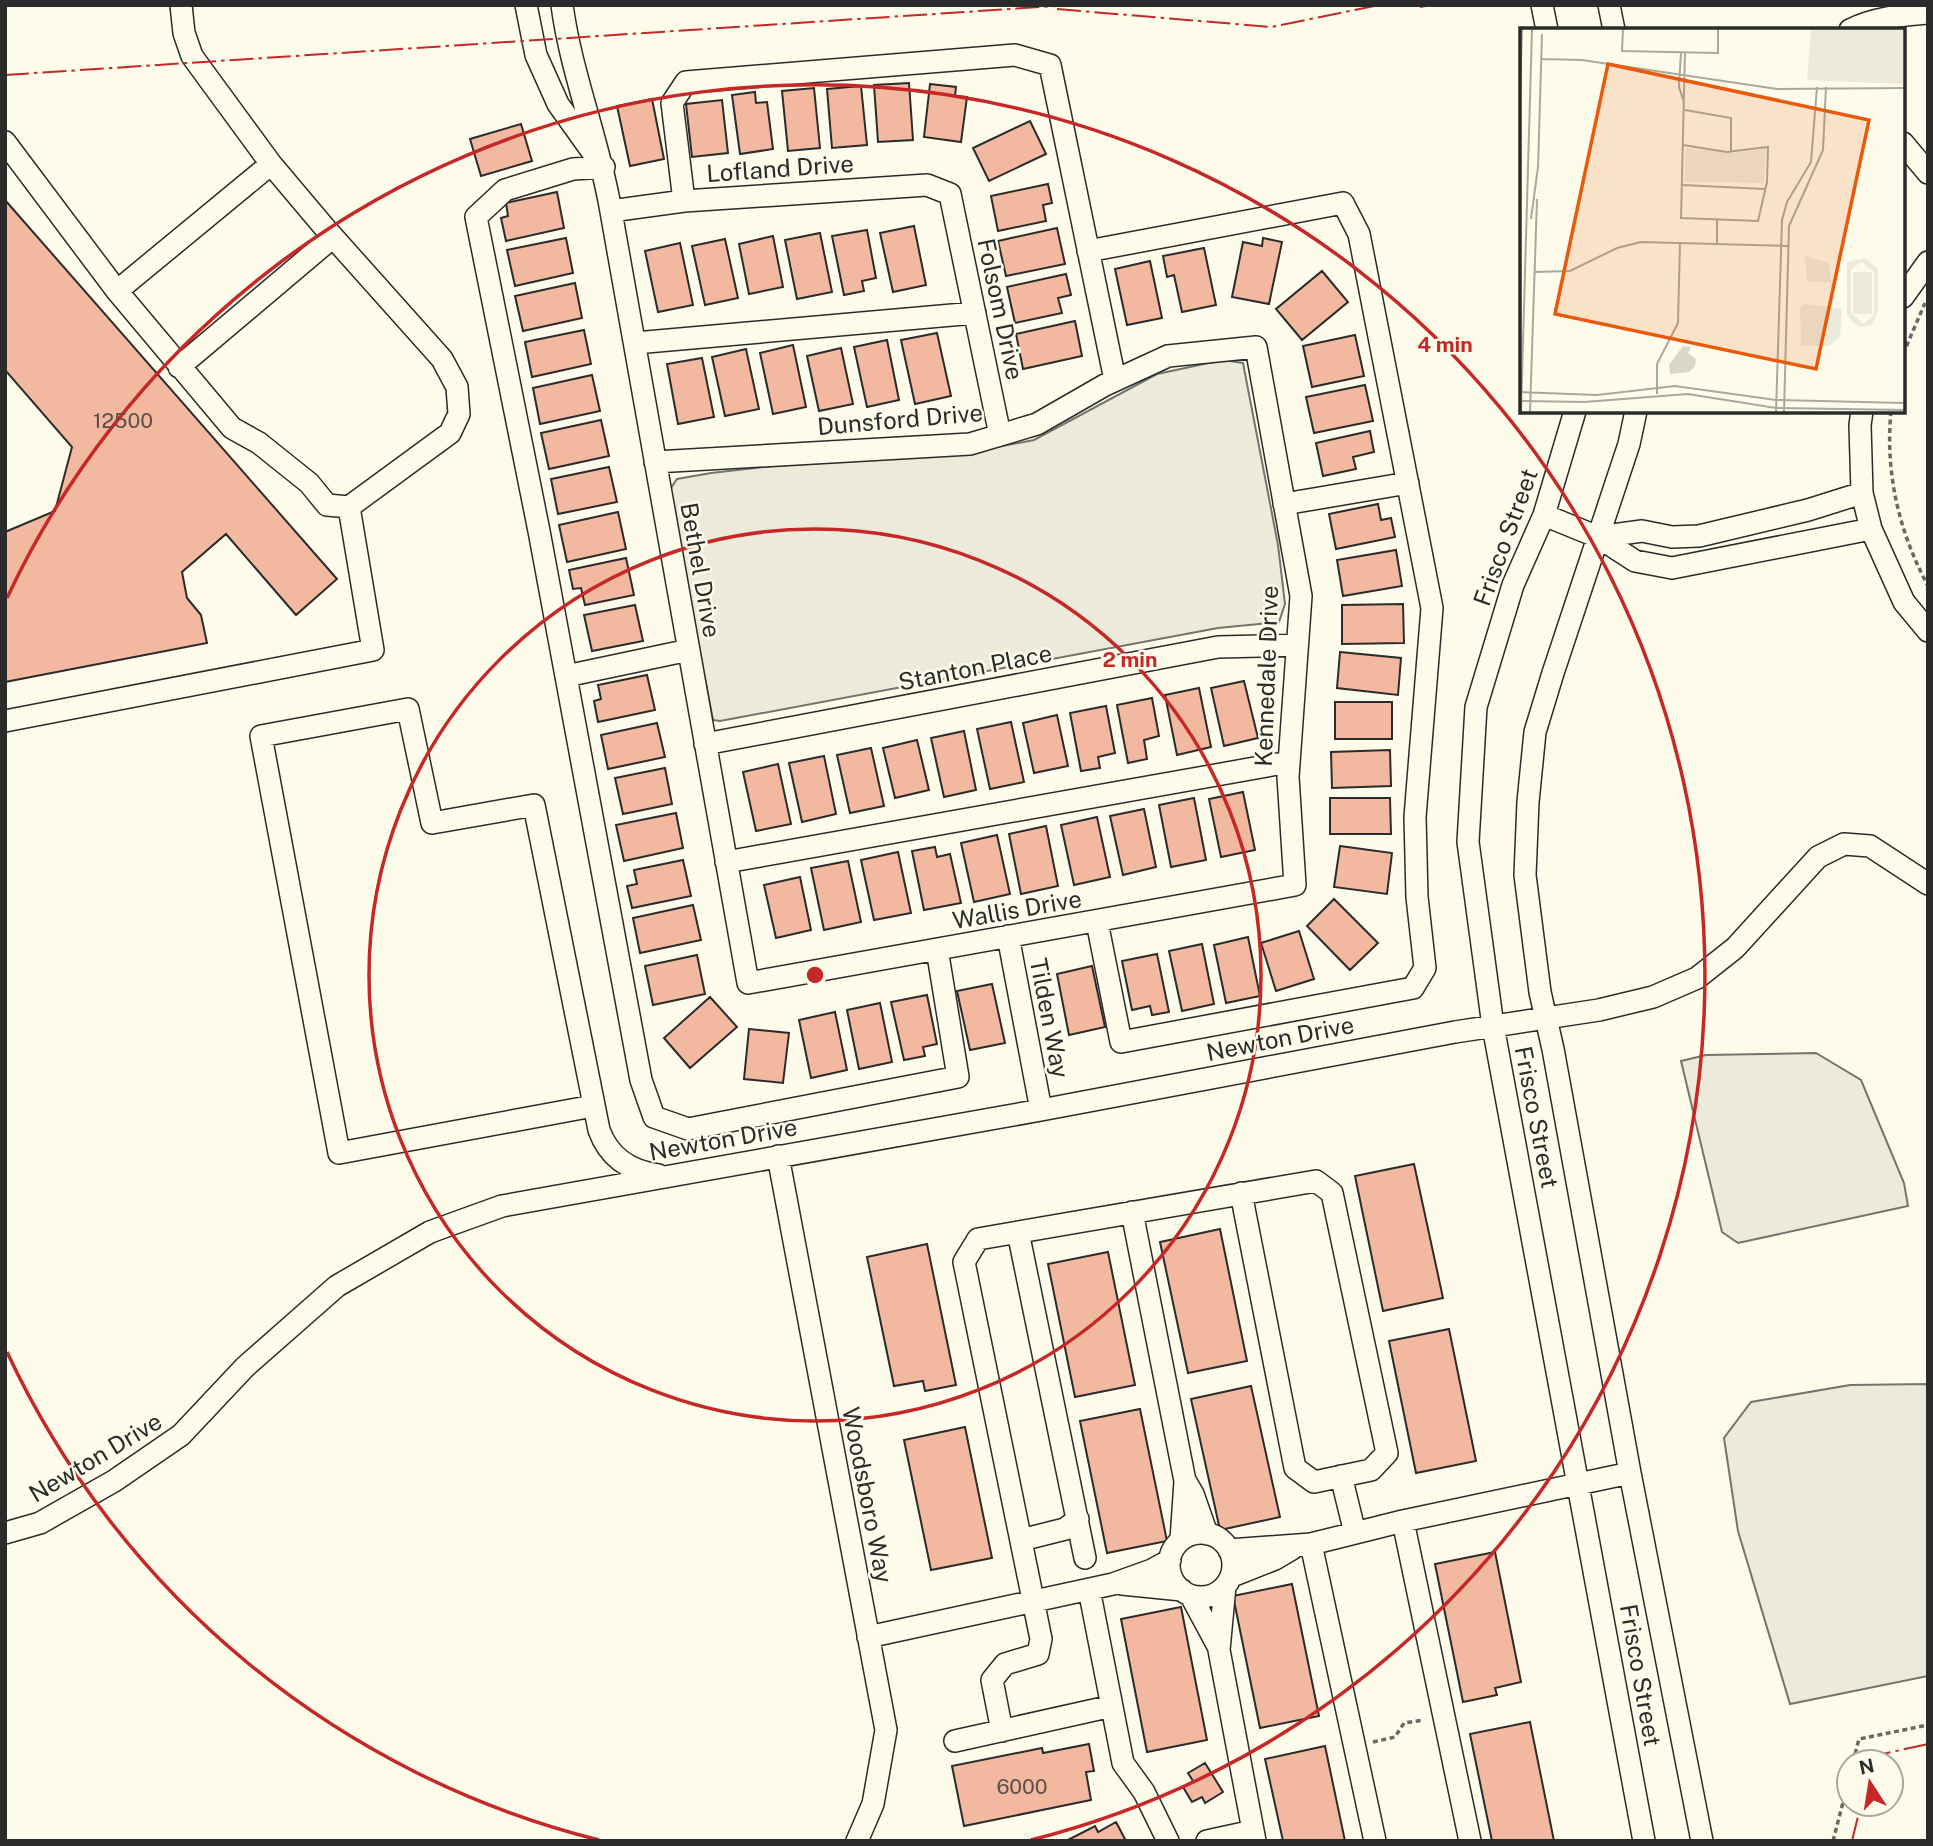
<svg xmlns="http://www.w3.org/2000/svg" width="1933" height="1846" font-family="'Public Sans',sans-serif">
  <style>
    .green { fill: #ecebdb; stroke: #74746e; stroke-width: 2 }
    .building { fill: #f2b8a0; stroke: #2b2b2b; stroke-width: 2 }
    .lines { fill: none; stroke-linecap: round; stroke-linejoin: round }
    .minor-casing { stroke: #2b2b2b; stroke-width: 24 }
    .path { stroke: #6a6964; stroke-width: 3.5; stroke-dasharray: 5 3.5; stroke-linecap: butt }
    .minor { stroke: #fdfbea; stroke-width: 21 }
    .power { stroke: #c62828; stroke-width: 2; stroke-dasharray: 24 5 3.5 5; stroke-linecap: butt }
    .ring { fill: none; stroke: #c62828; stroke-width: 3.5 }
    .labels { text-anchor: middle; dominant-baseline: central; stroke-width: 5; stroke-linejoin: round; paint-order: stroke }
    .number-label { font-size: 21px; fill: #5d4e48 }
    .street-label { font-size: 24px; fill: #2b2b2b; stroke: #fdfbea }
    .inset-road { fill: none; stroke: #a9a89e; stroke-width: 2 }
    .view { fill: #e8590c; fill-opacity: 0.15; stroke: #e8590c; stroke-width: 3.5 }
    .inset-edge { fill: none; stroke: #2b2b2b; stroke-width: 3.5 }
    .centre { fill: #c62828; stroke: #fdfbea; stroke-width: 3.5 }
    .ring-label { font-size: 21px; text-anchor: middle; font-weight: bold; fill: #c62828; stroke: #fdfbea; stroke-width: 5; stroke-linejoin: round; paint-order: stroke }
  </style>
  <rect width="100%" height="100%" fill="#fdfbea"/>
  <path class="green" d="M 1223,360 L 1243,363 L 1278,545 L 1285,604 L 1279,622 L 1218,628 L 720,721 L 713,720 L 669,491 L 677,479 L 711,473 L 773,466 L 955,455 L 1034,440 L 1157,374 Z
    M 1816,1053 L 1861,1080 L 1904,1183 L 1908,1206 L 1738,1243 L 1722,1232 L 1681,1061 L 1706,1055 Z
    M 1928,1384 L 1928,1676 L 1790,1704 L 1738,1531 L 1724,1438 L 1751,1402 L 1850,1385 Z"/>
  <path class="building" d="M 909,83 L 913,140 L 878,142 L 874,85 Z
    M 930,84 L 956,87 L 955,96 L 967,97 L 961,142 L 924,137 Z
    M 861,86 L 867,145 L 832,148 L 827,89 Z
    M 814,88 L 820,148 L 788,151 L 782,91 Z
    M 755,92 L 756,103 L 767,102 L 773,149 L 740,154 L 732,95 Z
    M 652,99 L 664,159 L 630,166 L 617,106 Z
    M 722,100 L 728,153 L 692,157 L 686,104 Z
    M 1030,121 L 1046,154 L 989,181 L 973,148 Z
    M 521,124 L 532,161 L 481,176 L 470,139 Z
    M 1048,184 L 1052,203 L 1043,205 L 1046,221 L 998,231 L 991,196 Z
    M 557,192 L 564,228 L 506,241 L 501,218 L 508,216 L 506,203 Z
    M 5,200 L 337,579 L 296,615 L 226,534 L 182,572 L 187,598 L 201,615 L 207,643 L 5,682 L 5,532 L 55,511 L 72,447 L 5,370 Z
    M 914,226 L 926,285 L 893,292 L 880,233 Z
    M 1057,228 L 1065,264 L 1006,276 L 998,241 Z
    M 867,230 L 876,278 L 862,281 L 864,291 L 844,295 L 832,236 Z
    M 820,233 L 832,292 L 797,299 L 785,240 Z
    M 773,236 L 783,287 L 749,294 L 739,244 Z
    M 566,238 L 573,273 L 515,286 L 507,250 Z
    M 1263,238 L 1282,242 L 1269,304 L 1232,297 L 1243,242 L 1262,246 Z
    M 725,239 L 738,298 L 705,305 L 692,246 Z
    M 680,243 L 693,305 L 658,312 L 645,251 Z
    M 1204,248 L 1216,305 L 1182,312 L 1174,275 L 1167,277 L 1163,256 Z
    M 1150,261 L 1162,318 L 1127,325 L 1115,269 Z
    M 1322,271 L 1348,302 L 1302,340 L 1276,309 Z
    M 1066,274 L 1071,295 L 1058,298 L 1062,313 L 1015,323 L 1007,287 Z
    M 575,283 L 582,318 L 523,331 L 515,296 Z
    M 1075,321 L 1082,356 L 1023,369 L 1016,334 Z
    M 584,330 L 591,364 L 532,377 L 525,342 Z
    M 937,333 L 951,396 L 915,404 L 901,340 Z
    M 1355,335 L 1364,376 L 1312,387 L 1303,346 Z
    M 887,340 L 899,400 L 867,407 L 854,347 Z
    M 793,345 L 806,407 L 773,414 L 760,353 Z
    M 841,348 L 853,404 L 819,411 L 807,356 Z
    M 746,349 L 759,409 L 725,416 L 712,357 Z
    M 702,358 L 714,417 L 678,424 L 667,364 Z
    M 592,375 L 600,411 L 540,424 L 533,388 Z
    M 1365,385 L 1373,421 L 1314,433 L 1306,397 Z
    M 601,420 L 609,456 L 549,469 L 541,433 Z
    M 1370,431 L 1374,452 L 1353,457 L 1356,469 L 1323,476 L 1316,443 Z
    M 609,467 L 617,502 L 558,514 L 551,479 Z
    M 1378,504 L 1381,520 L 1391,518 L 1395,537 L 1336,549 L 1329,514 Z
    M 618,512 L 626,549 L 567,562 L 559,525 Z
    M 1396,550 L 1402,586 L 1343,596 L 1337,560 Z
    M 626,558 L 634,595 L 585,605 L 581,588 L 573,589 L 569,570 Z
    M 1403,604 L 1404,643 L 1342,644 L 1342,605 Z
    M 635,605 L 643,641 L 592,651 L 584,615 Z
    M 1340,652 L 1401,658 L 1398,695 L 1337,688 Z
    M 647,675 L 655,710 L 598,722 L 594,701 L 601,699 L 598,685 Z
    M 1244,681 L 1258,738 L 1224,746 L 1211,688 Z
    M 1199,688 L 1211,747 L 1177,755 L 1165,695 Z
    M 1152,698 L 1159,736 L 1144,740 L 1147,759 L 1128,763 L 1117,705 Z
    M 1335,702 L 1392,702 L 1392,739 L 1335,739 Z
    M 1106,706 L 1115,753 L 1098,757 L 1100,768 L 1081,771 L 1070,713 Z
    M 1057,715 L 1068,766 L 1034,773 L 1023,723 Z
    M 1011,722 L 1024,782 L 990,789 L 977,729 Z
    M 657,723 L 665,757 L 608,769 L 601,735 Z
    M 964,731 L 976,790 L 944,797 L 931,738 Z
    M 917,740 L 929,790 L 895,798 L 883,748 Z
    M 871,748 L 884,806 L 850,813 L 837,755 Z
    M 1390,750 L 1391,786 L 1332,788 L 1331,752 Z
    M 824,756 L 836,814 L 802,822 L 789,763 Z
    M 778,764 L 791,824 L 756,831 L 743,772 Z
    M 665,768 L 672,804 L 623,814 L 615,778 Z
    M 1243,792 L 1255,850 L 1221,857 L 1209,799 Z
    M 1194,798 L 1206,860 L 1171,867 L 1159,805 Z
    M 1330,798 L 1390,798 L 1391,834 L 1330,834 Z
    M 1144,809 L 1156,867 L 1123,875 L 1110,816 Z
    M 676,813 L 683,848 L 624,861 L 616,825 Z
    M 1097,817 L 1110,877 L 1074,885 L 1061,825 Z
    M 1046,826 L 1058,886 L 1021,894 L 1009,834 Z
    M 997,835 L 1010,894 L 974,902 L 961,843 Z
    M 1340,846 L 1392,853 L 1387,894 L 1334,887 Z
    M 935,847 L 937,857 L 950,854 L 961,903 L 924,910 L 912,851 Z
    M 898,852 L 911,913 L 874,920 L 861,860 Z
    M 683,860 L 691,896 L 632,908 L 627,886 L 637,884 L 634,870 Z
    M 848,861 L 861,922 L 824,930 L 811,868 Z
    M 800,877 L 811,930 L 776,938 L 764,885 Z
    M 1334,899 L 1378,943 L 1350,970 L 1307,926 Z
    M 693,905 L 701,940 L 640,953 L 633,918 Z
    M 1299,931 L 1314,979 L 1276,991 L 1261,943 Z
    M 1248,937 L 1260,996 L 1226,1003 L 1214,945 Z
    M 1202,944 L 1214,1004 L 1182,1011 L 1169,951 Z
    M 1157,954 L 1169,1012 L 1152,1015 L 1150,1006 L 1132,1010 L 1122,961 Z
    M 697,955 L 705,994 L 653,1005 L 645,966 Z
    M 1092,966 L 1105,1027 L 1069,1035 L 1057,974 Z
    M 992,984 L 1005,1043 L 970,1050 L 957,991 Z
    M 927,995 L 937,1044 L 923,1047 L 925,1056 L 904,1060 L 891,1002 Z
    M 710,997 L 737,1027 L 690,1068 L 664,1038 Z
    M 880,1003 L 892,1062 L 859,1069 L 847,1010 Z
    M 835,1012 L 847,1070 L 811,1078 L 799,1020 Z
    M 749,1029 L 789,1033 L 783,1083 L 744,1079 Z
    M 1414,1164 L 1443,1298 L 1383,1311 L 1355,1176 Z
    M 1220,1229 L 1247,1361 L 1188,1373 L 1160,1242 Z
    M 927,1244 L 956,1385 L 925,1391 L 923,1381 L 894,1386 L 867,1257 Z
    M 1108,1252 L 1135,1385 L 1075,1397 L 1048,1264 Z
    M 1449,1329 L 1476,1461 L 1416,1473 L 1389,1341 Z
    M 1251,1386 L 1280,1517 L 1220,1530 L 1191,1399 Z
    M 1140,1409 L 1167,1541 L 1107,1553 L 1080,1421 Z
    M 965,1427 L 992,1558 L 931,1570 L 904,1440 Z
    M 1495,1552 L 1521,1682 L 1495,1688 L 1497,1695 L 1463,1702 L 1435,1564 Z
    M 1292,1584 L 1319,1716 L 1260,1728 L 1233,1596 Z
    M 1181,1607 L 1207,1740 L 1147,1752 L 1121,1619 Z
    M 1530,1722 L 1554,1841 L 1492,1841 L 1470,1734 Z
    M 1089,1744 L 1094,1771 L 1086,1772 L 1091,1800 L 964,1826 L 952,1766 L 1042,1748 L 1043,1753 Z
    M 1325,1746 L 1345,1841 L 1283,1841 L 1265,1759 Z
    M 1205,1763 L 1223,1792 L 1205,1803 L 1202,1797 L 1192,1802 L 1183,1787 L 1193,1781 L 1188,1773 Z
    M 1116,1822 L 1126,1841 L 1066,1841 L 1095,1826 L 1098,1832 Z"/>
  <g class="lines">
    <defs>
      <path id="minor" d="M 526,5 L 536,55 L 558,104 L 596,157
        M 562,5 C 571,73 598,138 610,206 C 656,465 702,724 748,983 L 1295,885 L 1288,777 L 1301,596 L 1256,347 L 1168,356 L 1105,385 L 1037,424 L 970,444 L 655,462
        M 1542,5 L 1547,30
        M 1609,5 L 1614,30
        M 1850,30 C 1873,18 1902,15 1928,13
        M 5,142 L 117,291 L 232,428 L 259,443 L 309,483 L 327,505 L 349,507 L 450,433 L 459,414 L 457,387 L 442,359 L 325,228 L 271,164 L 208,78 L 192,56 L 184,33 L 181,5
        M 1903,143 L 1928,173
        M 604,167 L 573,169 L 505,190 L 476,217 L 539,531 L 641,1080 L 654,1117 L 688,1129 L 958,1077 L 937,949
        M 684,201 L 672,103 L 686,82 L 1015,55 L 1050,65 L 1115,380
        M 611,211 L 684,201 L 927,185 L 950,194 L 1000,435
        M 1088,251 L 1343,203 L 1359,234 L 1432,608 L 1415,817 L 1417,897 L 1425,968 L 1413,988 L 1121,1042 L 1097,922
        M 117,291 L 271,164
        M 1903,297 L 1928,262
        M 635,343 L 975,313
        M 179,367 L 333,237
        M 1575,411 L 1544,515 L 1513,585 L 1476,707 L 1468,842 L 1493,1026 L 1644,1841
        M 1636,411 L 1629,444 L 1553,673 L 1535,732 L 1528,802 L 1525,875 L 1540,992 L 1553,1049 L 1630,1473 L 1702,1841
        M 1862,411 L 1860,425 L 1862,493 L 1871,529 L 1904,602 L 1928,631
        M 1284,504 L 1408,483
        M 1544,515 L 1598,537 L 1635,561 L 1672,568 L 1871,529
        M 1598,537 L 1642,531 L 1672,537 L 1699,536 L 1808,510 L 1862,493
        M 566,676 L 689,650
        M 5,721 L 373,650 L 349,507
        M 705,744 L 1218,647 L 1297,645
        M 726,862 L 1289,762
        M 1008,936 L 1041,1110
        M 593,1106 L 339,1153 L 261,736 L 408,709 L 432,823 L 534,805 L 599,1130 C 609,1158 630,1171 658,1175
        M 778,1156 L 886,1730 L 873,1804 L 857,1841
        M 1132,1212 L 1185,1481 L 1181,1540
        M 1018,1232 L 1085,1558
        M 1341,1476 L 1355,1533
        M 1186,1482 L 1193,1494 L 1207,1534
        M 1403,1521 L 1470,1841
        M 5,1533 L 40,1523 L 114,1481 L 181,1435 L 245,1367 L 337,1286 L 430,1232 L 502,1206 L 1041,1110 L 1455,1032 L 1599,1010 L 1653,997 L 1697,978 L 1735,948 L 1818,857 L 1844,844 L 1870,846 L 1928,884
        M1169 1565a32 32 0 1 1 64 0a32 32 0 1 1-64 0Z
        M 1021,1540 L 1065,1529 L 1078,1519
        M 1311,1544 L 1375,1841
        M 1229,1550 L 1311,1544 L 1403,1521 L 1630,1473
        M 1232,1576 L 1275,1559 L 1292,1549
        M 1122,1584 L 1182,1590
        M 1225,1586 L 1219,1650 L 1255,1841
        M 1089,1589 L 1123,1763 L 1144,1792 L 1168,1841
        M 1191,1596 L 1219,1648
        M 868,1637 L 1113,1584 L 1152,1570 L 1170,1560
        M 1002,1731 L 992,1680 L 1005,1664 L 1038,1654 L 1041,1639 L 964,1262 L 978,1239 L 1316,1181 L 1332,1193 L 1387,1453 L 1371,1470 L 1314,1482 L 1295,1468 L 1241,1193
        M 955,1741 L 1112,1706
        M 1207,1841 L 1253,1831"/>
    </defs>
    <use href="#minor" class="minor-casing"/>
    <path class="path" d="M 1903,354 L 1925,303
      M 1891,411 C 1885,473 1899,532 1928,586
      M 1373,1742 L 1395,1737 L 1404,1723 L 1424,1720
      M 1853,1762 L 1859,1739 L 1928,1725
      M 1833,1841 L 1849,1779"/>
    <use href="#minor" class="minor"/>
    <path class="power" d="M 1420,7 L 1431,5
      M 1057,9 L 1271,27 L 1379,5
      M 5,75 L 1071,5
      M 1872,1762 L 1873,1756 L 1928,1744
      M 1852,1841 L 1861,1804"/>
  </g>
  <g class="ring">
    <circle cx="815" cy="975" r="446"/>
    <path d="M599 1840A891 891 0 0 1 7 1352M7 598A891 891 0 1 1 1031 1840"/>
  </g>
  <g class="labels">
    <g class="number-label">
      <text x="123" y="420">12500</text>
      <text x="1022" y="1786">6000</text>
    </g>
    <g class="street-label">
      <text transform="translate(780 168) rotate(-4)">Lofland Drive</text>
      <text transform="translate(1001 309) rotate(78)">Folsom Drive</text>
      <text transform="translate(900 419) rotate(-5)">Dunsford Drive</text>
      <text transform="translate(1505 537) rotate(-70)">Frisco Street</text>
      <text transform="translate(701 570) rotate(80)">Bethel Drive</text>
      <text transform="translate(975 667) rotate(-11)">Stanton Place</text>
      <text transform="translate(1266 676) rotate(-88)">Kennedale Drive</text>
      <text transform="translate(1017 909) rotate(-10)">Wallis Drive</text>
      <text transform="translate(1050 1018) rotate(79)">Tilden Way</text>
      <text transform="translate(1280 1038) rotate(-11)">Newton Drive</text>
      <text transform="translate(1537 1117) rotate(79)">Frisco Street</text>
      <text transform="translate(723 1139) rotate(-10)">Newton Drive</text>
      <text transform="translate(95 1457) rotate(-31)">Newton Drive</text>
      <text transform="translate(868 1495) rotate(79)">Woodsboro Way</text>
      <text transform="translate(1641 1675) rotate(80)">Frisco Street</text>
    </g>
  </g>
  <g transform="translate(1520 28)">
    <rect width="385" height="385" fill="#fdfbea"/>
    <path d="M 291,1 L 385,1 L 385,56 L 287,52 ZM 166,120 L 215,125 L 246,121 L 244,155 L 164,154 ZM 285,228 L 309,235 L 311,254 L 287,254 ZM 345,230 L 358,241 L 358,283 L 352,297 L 339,299 L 327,288 L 327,234 ZM 341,234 L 354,244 L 354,287 L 343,296 L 331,284 L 331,242 ZM 333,244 L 352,244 L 352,286 L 333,286 ZM 285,276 L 322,281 L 320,309 L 309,318 L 281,318 L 280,280 Z" fill="#ecebdb" fill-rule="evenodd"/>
    <path d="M 163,318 L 171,319 L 168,325 L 176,331 L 175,338 L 169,344 L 150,346 L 149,337 Z" fill="#d8d7c9"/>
    <path class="inset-road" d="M 103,1 L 102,23 L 198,25 L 198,1M 161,24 L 159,59 L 164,74M 21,31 L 62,32 L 257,61 L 385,60M 0,70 L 2,1M 165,82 L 211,90 L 211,124M 163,117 L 207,124 L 248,119 L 247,154 L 238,193 L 161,190 L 165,24M 18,140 L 22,6M 162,157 L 245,161M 11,191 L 18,139M 197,216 L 197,192M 15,244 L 50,243 L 97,220 L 121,214 L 268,218M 0,364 L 77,367 L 155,358 L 256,372 L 385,375M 137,366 L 137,336 L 158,295 L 160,215M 0,373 L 64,374 L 168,366 L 256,380 L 385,382M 1,384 L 12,1M 10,384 L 17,171M 256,384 L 262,192 L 267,174 L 291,134 L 297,59M 264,384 L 269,198 L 303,122 L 306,59"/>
    <path class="view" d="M 88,36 L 349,92 L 296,341 L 35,286 Z"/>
    <rect width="385" height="385" class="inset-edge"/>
  </g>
  <circle cx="815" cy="975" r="10" class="centre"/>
  <g class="ring-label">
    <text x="1445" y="352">4 min</text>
    <text x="1130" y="667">2 min</text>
  </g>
  <rect width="1933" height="1846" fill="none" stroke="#2b2b2b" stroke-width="14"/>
  <g transform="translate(1870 1783) rotate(348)"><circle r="33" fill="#fdfbea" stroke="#a9a89e" stroke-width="2"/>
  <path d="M0-5L12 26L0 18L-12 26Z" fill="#c62828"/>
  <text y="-10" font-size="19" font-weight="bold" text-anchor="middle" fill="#2b2b2b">N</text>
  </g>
</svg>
